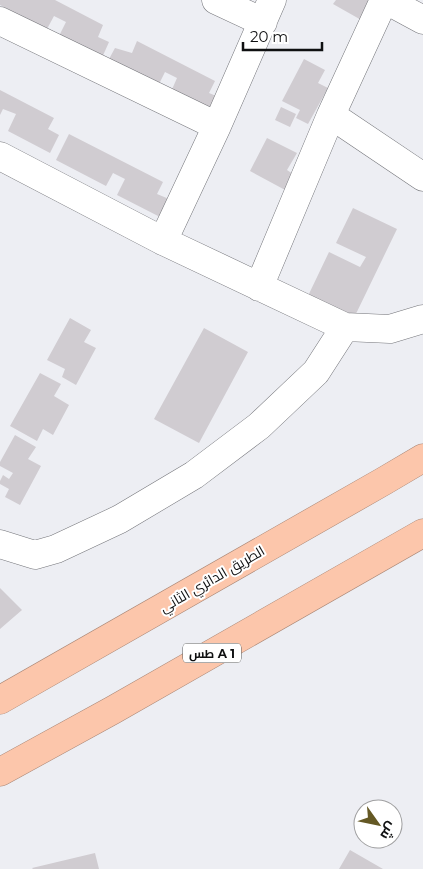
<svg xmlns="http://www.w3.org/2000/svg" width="423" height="869" font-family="Montserrat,Cairo,sans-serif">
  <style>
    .building { fill: #d0ccd1 }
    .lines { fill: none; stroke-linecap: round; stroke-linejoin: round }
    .street-casing { stroke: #74757a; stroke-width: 29 }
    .highway-casing { stroke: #a98675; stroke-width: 29 }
    .street { stroke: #fff; stroke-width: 28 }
    .highway { stroke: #fcc6ab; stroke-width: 28 }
    .labels { text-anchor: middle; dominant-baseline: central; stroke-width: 4; stroke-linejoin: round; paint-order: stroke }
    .shield { fill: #fff; stroke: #575858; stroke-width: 1 }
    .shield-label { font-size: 12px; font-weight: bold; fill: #0f1011 }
    .street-label { font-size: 14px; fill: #0f1011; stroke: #fff }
  </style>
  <rect width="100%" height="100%" fill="#edeef3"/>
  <path class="building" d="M 0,0 L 55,0 L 103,25 L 98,37 L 109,42 L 101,60 L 58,38 L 66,22 L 54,16 L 47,29 L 0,5 Z
    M 336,0 L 373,0 L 363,21 L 333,4 Z
    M 137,41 L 215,81 L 209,93 L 221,98 L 212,116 L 170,94 L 177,78 L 165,72 L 158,86 L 109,59 L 115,48 L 132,53 Z
    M 304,59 L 325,70 L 318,83 L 328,88 L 308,124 L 296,118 L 300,110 L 282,101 Z
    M 0,90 L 54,118 L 48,129 L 59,135 L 50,153 L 8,131 L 16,114 L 3,109 L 0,115 Z
    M 281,107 L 296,114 L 290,127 L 275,120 Z
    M 69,134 L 163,182 L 157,194 L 169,199 L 160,217 L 117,195 L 125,179 L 113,173 L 106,186 L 56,160 Z
    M 267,138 L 297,153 L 287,170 L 296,176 L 287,191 L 250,171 Z
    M 353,208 L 397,229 L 353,320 L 307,298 L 329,252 L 360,267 L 366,257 L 336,243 Z
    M 70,318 L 91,330 L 84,342 L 96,348 L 76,385 L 62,377 L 65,369 L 47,360 Z
    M 204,328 L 248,352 L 199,443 L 154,419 Z
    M 40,373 L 61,384 L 54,396 L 69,405 L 53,435 L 43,429 L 37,441 L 10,426 Z
    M 15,435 L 36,447 L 28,459 L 41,466 L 20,505 L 5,497 L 9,489 L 0,484 L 0,481 L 3,475 L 9,479 L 13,473 L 0,466 L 0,462 Z
    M 0,588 L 22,610 L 0,629 Z
    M 350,850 L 383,869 L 339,869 Z
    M 95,853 L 99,869 L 33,869 L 32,868 Z"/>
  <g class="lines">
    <defs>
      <path id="street" d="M 216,0 L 263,22
        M 386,0 L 423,20
        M 0,21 L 217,126
        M 331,115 L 423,177
        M 0,156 L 163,241 L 345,327 L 390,329 L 423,319
        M 163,241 L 217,126 L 272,0
        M 259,287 L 331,115 L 384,0
        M 0,544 L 35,555 L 56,549 L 120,519 L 194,475 L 259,426 L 316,372 L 345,327"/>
      <path id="highway" d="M 0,700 L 384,481 L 423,458
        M 0,772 L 113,710 L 423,533"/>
    </defs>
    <use href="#street" class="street-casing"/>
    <use href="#highway" class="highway-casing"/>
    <use href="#street" class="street"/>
    <use href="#highway" class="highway"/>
  </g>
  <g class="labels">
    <rect class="shield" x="183" y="643.5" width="58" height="19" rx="4"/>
    <g class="shield-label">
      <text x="212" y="653">طس A 1</text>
    </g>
    <g class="street-label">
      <text transform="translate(212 579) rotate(-30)">الطريق الدائري الثاني</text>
    </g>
  </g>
  <g transform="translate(378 824) rotate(123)"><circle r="24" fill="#ffffff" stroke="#9f9fa0"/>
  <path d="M0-4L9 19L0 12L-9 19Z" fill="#645824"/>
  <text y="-8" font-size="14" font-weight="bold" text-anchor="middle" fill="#0f1011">ش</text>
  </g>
  <path d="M243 42v8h79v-8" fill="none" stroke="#0f1011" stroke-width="2.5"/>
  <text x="250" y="42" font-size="15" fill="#0f1011" stroke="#ffffff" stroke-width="4" paint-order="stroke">20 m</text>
</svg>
